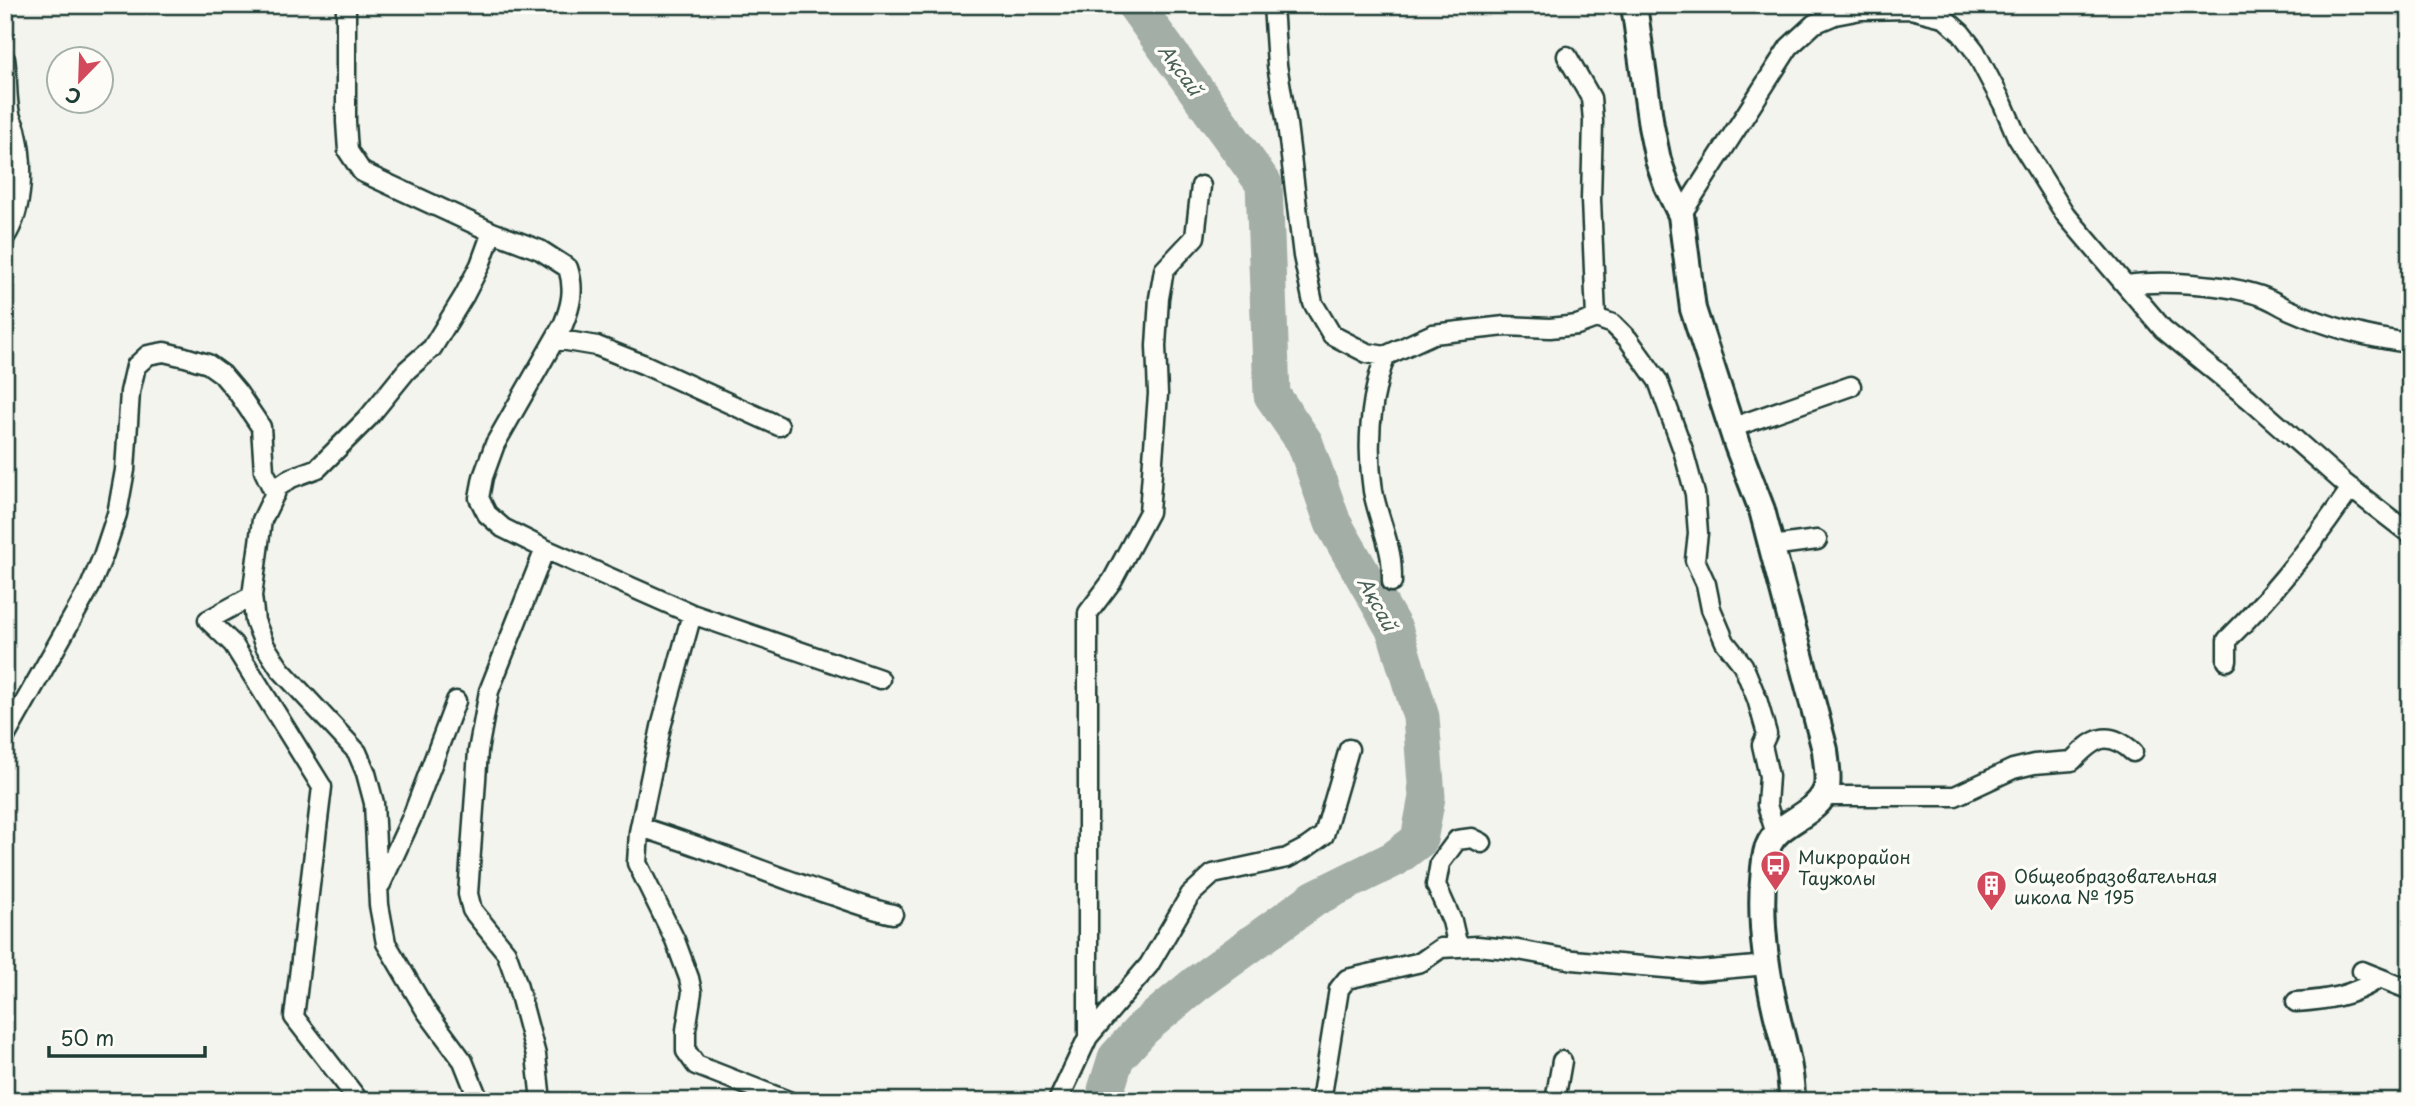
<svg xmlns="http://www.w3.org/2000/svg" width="2415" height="1106" font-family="'Playpen Sans',sans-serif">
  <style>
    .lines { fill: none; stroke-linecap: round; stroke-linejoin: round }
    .river { stroke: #a3aea7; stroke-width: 37 }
    .street-casing { stroke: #1f3d34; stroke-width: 23 }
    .secondary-casing { stroke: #1f3d34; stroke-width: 30 }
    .street { stroke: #fdfcf7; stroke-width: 18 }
    .secondary { stroke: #fdfcf7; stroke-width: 24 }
    .labels { text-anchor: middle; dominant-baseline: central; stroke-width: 7; stroke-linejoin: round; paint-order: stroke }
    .poi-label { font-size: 18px; fill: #1f3d34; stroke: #fdfcf7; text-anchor: start }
    .water-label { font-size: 19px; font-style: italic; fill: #475f56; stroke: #fdfcf7 }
  </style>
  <rect width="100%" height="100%" fill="#f4f4ef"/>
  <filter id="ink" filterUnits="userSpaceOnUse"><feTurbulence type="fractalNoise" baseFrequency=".0143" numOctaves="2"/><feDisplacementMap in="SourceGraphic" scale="14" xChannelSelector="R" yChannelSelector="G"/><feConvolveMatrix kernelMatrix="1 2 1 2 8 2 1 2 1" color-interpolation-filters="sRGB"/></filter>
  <g filter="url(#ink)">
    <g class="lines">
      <path class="river" d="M 1108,1101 L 1106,1090 L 1116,1058 L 1143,1028 L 1196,984 L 1315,898 L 1394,859 L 1419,840 L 1427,797 L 1421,717 L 1395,631 L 1333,523 L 1305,443 L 1272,395 L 1264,184 L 1135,5"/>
      <defs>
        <path id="street" d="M 346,5 L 346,122 L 348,151 L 362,172 L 492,232 L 540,250 L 568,268 C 575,289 571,306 563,325 L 495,444 L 483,477 L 479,498 L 487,514 L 503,528 L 545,549 L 692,614 L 880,679
          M 1273,5 L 1277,65 L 1287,124 L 1303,256 L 1313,303 L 1332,335 L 1367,353 L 1385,356 L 1433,334 L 1505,326 L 1550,328 L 1577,325 L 1596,318 L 1613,324 L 1628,339 L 1658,381 L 1683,450 L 1695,494 L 1698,533 L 1695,560 L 1706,584 L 1711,609 L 1725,642 L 1743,665 L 1757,699 L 1767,734 L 1762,745 L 1769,776 L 1767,805 L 1776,834
          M 1567,56 L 1591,98 L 1593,121 L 1591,200 L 1596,318
          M 5,59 C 8,77 6,97 10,114 C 11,119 14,124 16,130 C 24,162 24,209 5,237
          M 1681,215 L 1789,47 L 1814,24 L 1835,15 L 1861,10 L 1911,9 L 1943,17 L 1961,33 L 1975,51 L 2003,104 L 2017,137 L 2065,214 L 2163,329 L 2249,399 L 2343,482 L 2410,534
          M 2127,285 C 2163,280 2227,284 2261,296 C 2271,299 2281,306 2290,310 C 2328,327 2369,338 2410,343
          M 555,339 L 597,346 L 645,365 L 779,426
          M 1385,356 C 1370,400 1366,445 1373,491 C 1377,513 1386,533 1390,554 C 1392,563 1392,573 1392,582
          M 1731,428 L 1851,386
          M 1771,546 L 1817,540
          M 252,596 L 208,620 L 233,644 L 322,787 L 294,1017 L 359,1101
          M 692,614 L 661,727 L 639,832 L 637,863 L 675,940 L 689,978 L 692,992 L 686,1030 L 686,1051 L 696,1065 L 788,1101
          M 2227,661 L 2227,640 C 2273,595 2315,541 2351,488
          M 5,737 L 90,587 L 103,556 L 117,514 L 125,470 L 130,392 L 136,366 L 148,355 L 164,352 L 185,357 L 208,364 L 222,374 L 238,393 L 261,427 L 264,471 L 275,494
          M 1823,796 L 1955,796 L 2013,769 L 2034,764 L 2072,761 C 2093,739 2107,728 2133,752
          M 640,827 C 703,846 763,872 825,893 C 848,900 869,909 893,914
          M 381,884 L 412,817 L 456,701
          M 1458,947 L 1452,921 L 1436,885 L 1440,863 L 1457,840 L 1472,838 L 1482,843
          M 2362,971 L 2410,990
          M 2296,1002 C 2327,1000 2352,996 2378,979
          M 1088,1037 L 1149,965 L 1190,895 L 1213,874 L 1287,858 L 1306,848 L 1324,835 L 1349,749
          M 479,1101 L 463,1061 L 426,1011 L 386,943 L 379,905 L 374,803 L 366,773 L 357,752 L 280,669 L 265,646 L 255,621 L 252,596 L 262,520 L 278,487 L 291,478 L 318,468 L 368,418 L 407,370 L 432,348 L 464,296 L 480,265 L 492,232
          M 541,1101 L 536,1055 L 516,980 L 506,952 L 472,910 L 468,894 L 478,751 L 489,691 L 545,549
          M 1058,1101 L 1088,1037 L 1088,613 L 1112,581 L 1149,512 L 1158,394 L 1156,346 L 1159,298 L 1164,270 L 1195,237 L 1201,186
          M 1321,1101 L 1339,989 L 1347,979 L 1421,962 L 1441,948 L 1477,946 L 1518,950 L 1573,960 L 1699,971 L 1767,965
          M 1555,1101 L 1562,1061"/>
        <path id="secondary" d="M 1634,5 L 1651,126 L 1658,160 L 1667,186 L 1681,215 L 1693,309 L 1737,445 L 1762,510 L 1825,750 C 1826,762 1829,776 1827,787 C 1819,816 1778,820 1768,847 C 1765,853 1765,862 1764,868 C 1759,916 1765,965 1776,1012 C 1783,1042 1792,1069 1792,1101"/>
      </defs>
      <use href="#street" class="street-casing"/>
      <use href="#secondary" class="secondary-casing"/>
      <use href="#street" class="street"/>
      <use href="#secondary" class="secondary"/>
    </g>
  </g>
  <defs>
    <symbol id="bus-pin" viewBox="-11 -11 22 30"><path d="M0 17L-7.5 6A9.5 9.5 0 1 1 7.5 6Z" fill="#d1495b" stroke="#fdfcf7"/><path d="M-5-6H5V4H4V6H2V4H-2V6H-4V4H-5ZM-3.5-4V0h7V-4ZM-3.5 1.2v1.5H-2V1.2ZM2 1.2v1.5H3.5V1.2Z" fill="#fff"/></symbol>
    <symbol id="building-pin" viewBox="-11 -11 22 30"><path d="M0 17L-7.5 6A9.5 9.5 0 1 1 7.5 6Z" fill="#d1495b" stroke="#fdfcf7"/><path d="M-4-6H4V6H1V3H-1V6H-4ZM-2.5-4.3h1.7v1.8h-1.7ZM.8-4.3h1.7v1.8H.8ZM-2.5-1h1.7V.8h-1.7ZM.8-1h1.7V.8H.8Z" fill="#fff"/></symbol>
  </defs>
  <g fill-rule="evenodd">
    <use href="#bus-pin" x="1758" y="848" width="35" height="47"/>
    <use href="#building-pin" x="1974" y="868" width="35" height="47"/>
  </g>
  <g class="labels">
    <g class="poi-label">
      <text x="1798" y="856">Микрорайон<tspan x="1798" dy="21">Таужолы</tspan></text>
      <text x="2014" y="875">Общеобразовательная<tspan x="2014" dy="21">школа № 195</tspan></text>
    </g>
    <g class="water-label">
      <text transform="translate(1181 69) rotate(54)">Ақсай</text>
      <text transform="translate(1378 603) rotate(61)">Ақсай</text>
    </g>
  </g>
  <rect width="2415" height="1106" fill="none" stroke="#fdfcf7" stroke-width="28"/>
  <rect x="14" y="14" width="2387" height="1078" fill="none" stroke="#1f3d34" stroke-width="2.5" filter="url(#ink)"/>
  <g transform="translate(80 80) rotate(203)"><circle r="33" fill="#fdfcf7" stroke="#a4b0a9" stroke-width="2"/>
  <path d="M0-5L12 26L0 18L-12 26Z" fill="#d1495b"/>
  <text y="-10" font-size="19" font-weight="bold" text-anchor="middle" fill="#1f3d34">С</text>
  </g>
  <path d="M49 1046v10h156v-10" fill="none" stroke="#1f3d34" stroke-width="3.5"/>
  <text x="60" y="1046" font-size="21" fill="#1f3d34" stroke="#fdfcf7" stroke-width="5" paint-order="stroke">50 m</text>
</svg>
